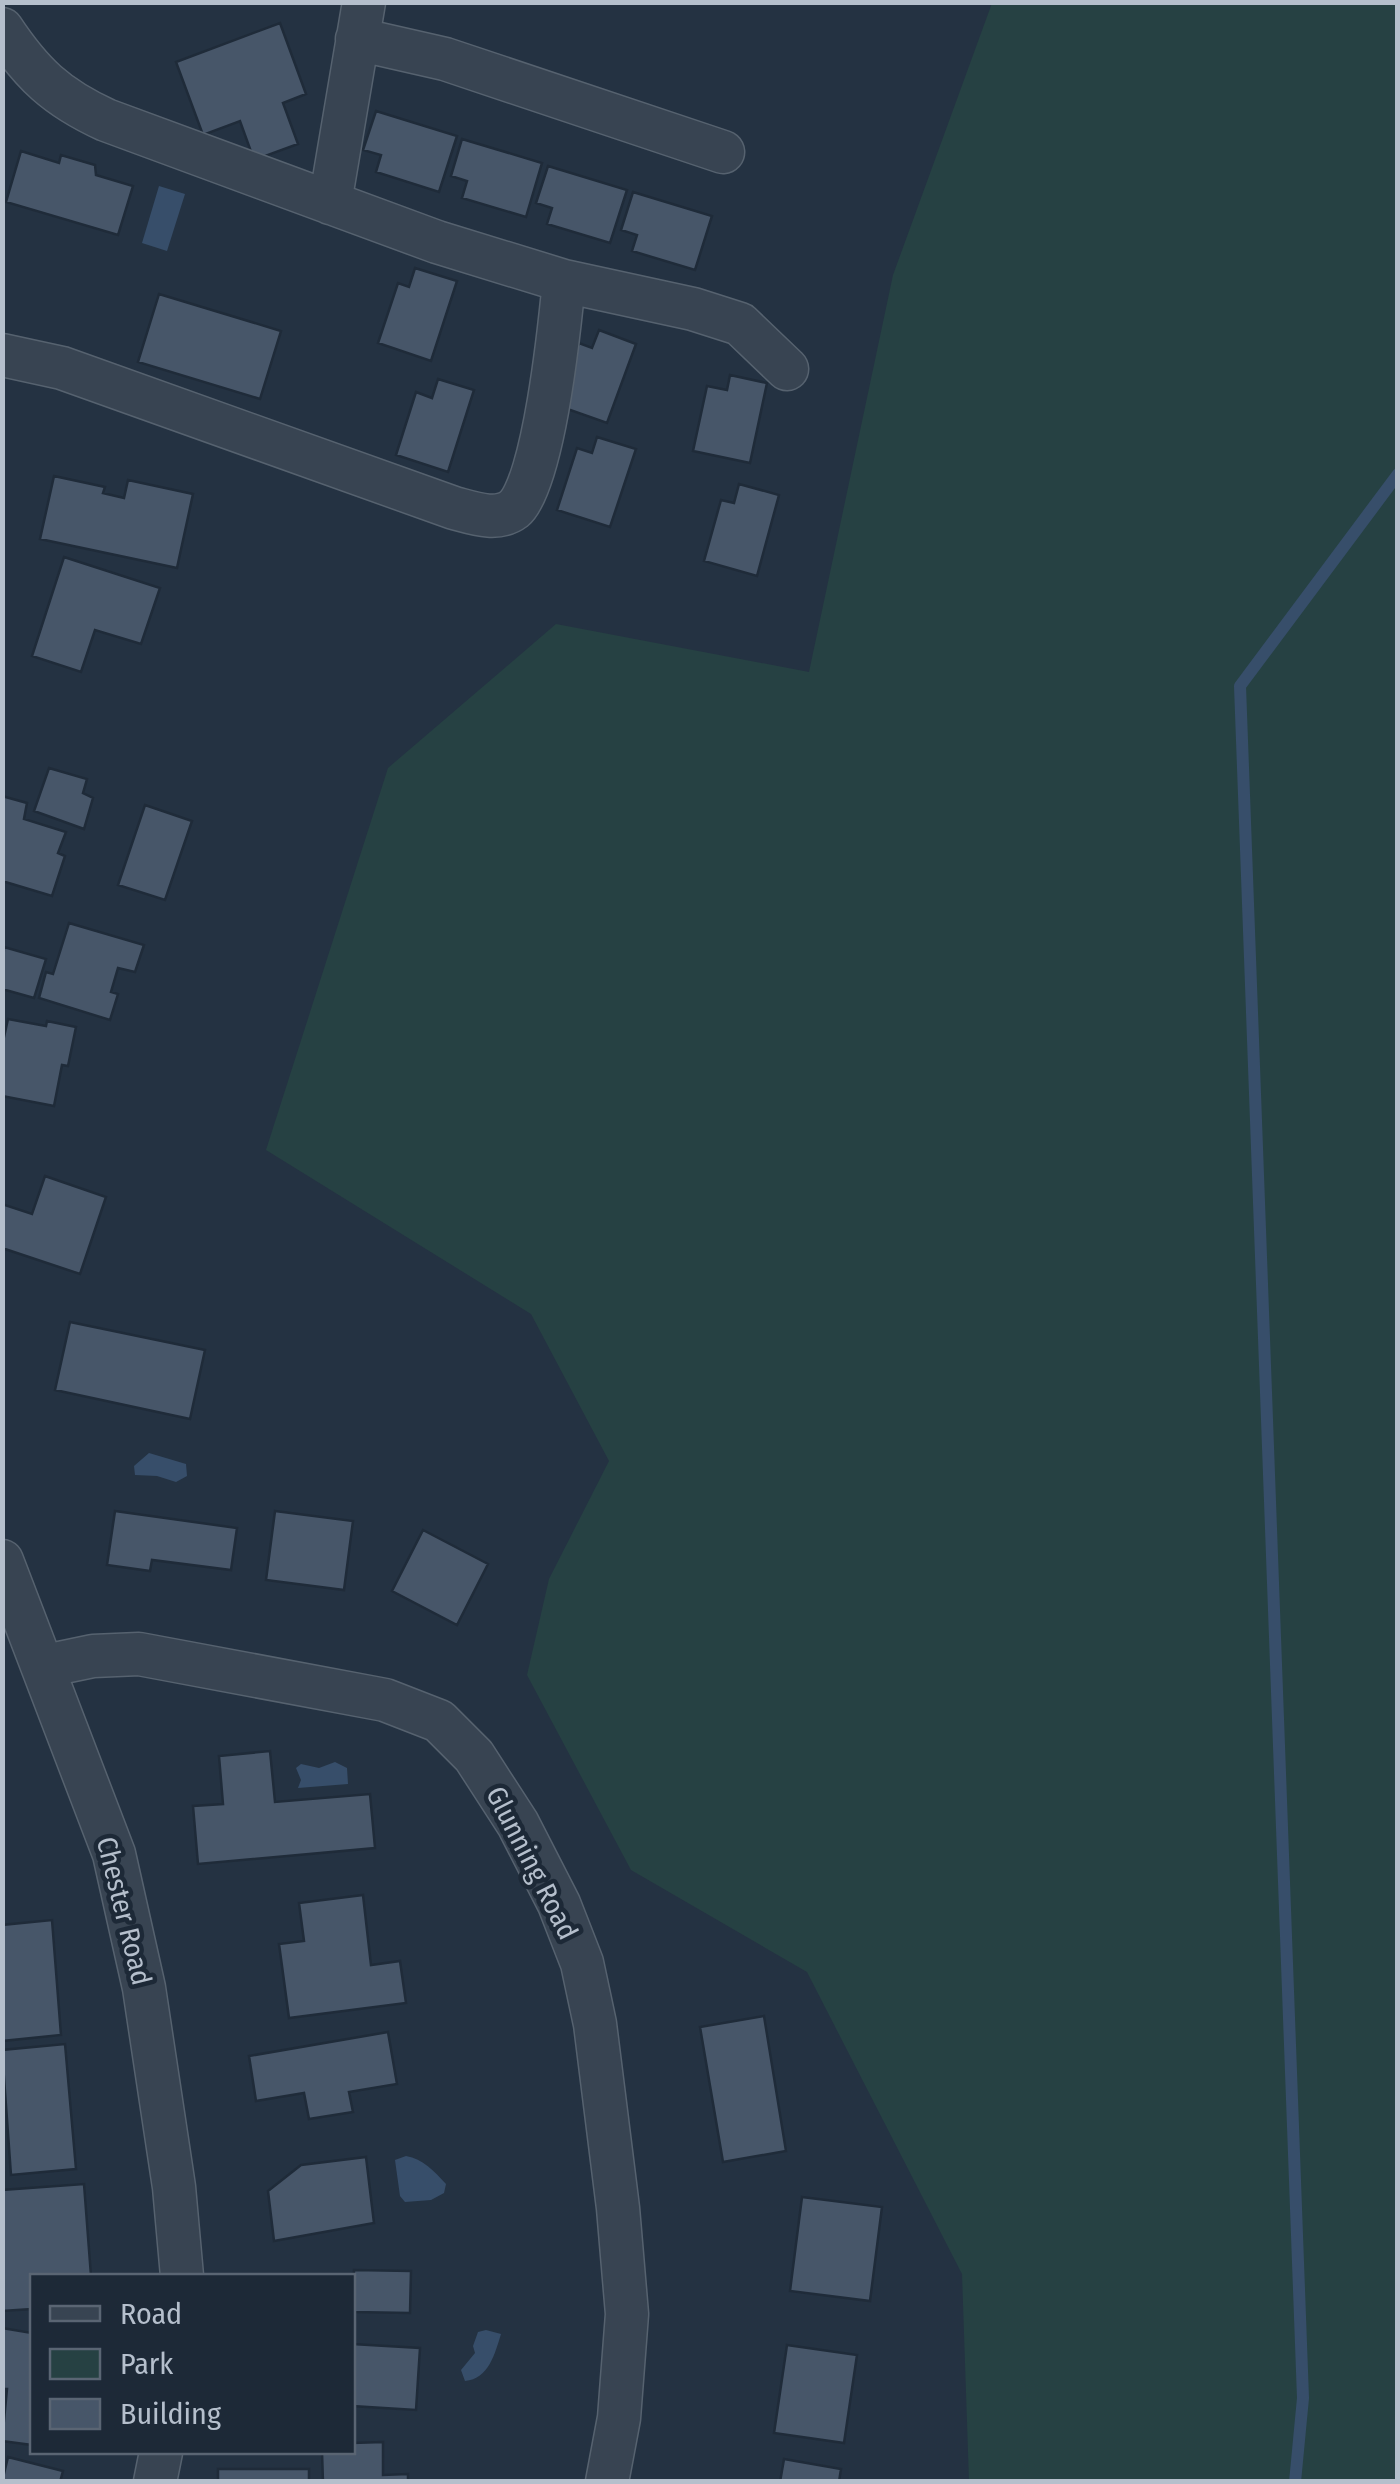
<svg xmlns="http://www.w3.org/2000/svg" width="1400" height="2484" font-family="'Fira Sans Condensed',sans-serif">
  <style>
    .green { fill: #264143 }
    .water { fill: #374e6a }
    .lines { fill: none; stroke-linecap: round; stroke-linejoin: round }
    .stream { stroke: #374e6a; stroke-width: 12 }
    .building { fill: #475669; stroke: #1f2b39; stroke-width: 2.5 }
    .minor-casing { stroke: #56626f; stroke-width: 45 }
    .minor { stroke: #384452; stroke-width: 42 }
    .labels { text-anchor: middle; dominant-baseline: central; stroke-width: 9; stroke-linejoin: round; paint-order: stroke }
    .street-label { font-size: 28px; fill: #b5bfcc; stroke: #1d2937 }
  </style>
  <rect width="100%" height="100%" fill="#243242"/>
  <path class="green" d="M 992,3 L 1397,3 L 1397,2481 L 969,2481 L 962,2274 L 807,1972 L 631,1870 L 527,1675 L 549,1579 L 609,1461 L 531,1314 L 266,1150 L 388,768 L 556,624 L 809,672 L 893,275 Z"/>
  <path class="water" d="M 159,186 L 185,194 L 167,251 L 142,243 Z
    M 149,1453 L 186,1464 L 187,1476 L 176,1482 L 157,1476 L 135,1475 L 134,1466 Z
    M 335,1762 L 347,1768 L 348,1784 L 298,1788 L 301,1780 L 296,1768 L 301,1764 L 319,1768 Z
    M 406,2156 C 423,2159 434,2171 446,2184 L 444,2193 L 431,2200 L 405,2202 L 400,2196 L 395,2160 Z
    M 486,2330 L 501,2334 C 495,2353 489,2379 465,2381 L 461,2370 L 475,2353 L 473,2346 L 478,2332 Z"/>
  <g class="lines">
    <path class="stream" d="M 1295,2482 L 1303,2398 L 1240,686 L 1398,474"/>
  </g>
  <path class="building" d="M 280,23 L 306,94 L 283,103 L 298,144 L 254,160 L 240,121 L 203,135 L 176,62 Z
    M 376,111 L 457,136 L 439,192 L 376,172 L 381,155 L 363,150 Z
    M 462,139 L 542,163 L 526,217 L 462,198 L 467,181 L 451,176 Z
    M 21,151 L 59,163 L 61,155 L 95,165 L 96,175 L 133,186 L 118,235 L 6,202 Z
    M 548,166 L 627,190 L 610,243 L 547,224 L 552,208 L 536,203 Z
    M 633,192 L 712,216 L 695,270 L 632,251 L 637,235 L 621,230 Z
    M 415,268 L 457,281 L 431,361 L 378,343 L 398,283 L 409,287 Z
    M 159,294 L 281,331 L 260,399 L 138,362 Z
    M 599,330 L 636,344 L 607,423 L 556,405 L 579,343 L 592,348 Z
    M 730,375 L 767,383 L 750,463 L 693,451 L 707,386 L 727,390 Z
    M 438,379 L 474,390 L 448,472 L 396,455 L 416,392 L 432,398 Z
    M 597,437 L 636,449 L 610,527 L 557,510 L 577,448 L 592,453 Z
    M 54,476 L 105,487 L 103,493 L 124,498 L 128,480 L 193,494 L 177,568 L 40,539 Z
    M 739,484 L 779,495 L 757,576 L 704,561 L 721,500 L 734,503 Z
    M 64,557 L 160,588 L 141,644 L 95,630 L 81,672 L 32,656 Z
    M 49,768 L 87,779 L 83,793 L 93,798 L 84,829 L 34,811 Z
    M 2,796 L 27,803 L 24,819 L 66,832 L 58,853 L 65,856 L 52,896 L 2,881 Z
    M 145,805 L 192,821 L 165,900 L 118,885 Z
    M 69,923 L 144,945 L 135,972 L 118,968 L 111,992 L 118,994 L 110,1020 L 39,998 L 46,972 L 53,974 Z
    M 4,947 L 46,959 L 34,998 L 2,989 Z
    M 8,1019 L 46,1026 L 47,1021 L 76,1027 L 68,1066 L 62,1065 L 54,1106 L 2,1096 L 2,1046 Z
    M 45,1176 L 106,1197 L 80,1274 L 2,1248 L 2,1204 L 32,1214 Z
    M 70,1322 L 205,1350 L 190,1419 L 55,1390 Z
    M 115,1511 L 237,1528 L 231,1570 L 152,1560 L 150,1571 L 107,1565 Z
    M 275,1511 L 353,1521 L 344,1590 L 266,1580 Z
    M 423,1530 L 488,1564 L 457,1625 L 392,1591 Z
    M 270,1751 L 275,1802 L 370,1794 L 375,1848 L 198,1864 L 193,1806 L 223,1804 L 219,1756 Z
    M 363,1895 L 371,1965 L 400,1961 L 406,2003 L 289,2018 L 279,1944 L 304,1941 L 299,1903 Z
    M 52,1920 L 61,2035 L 2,2041 L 2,1925 Z
    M 764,2016 L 786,2151 L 723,2162 L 700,2027 Z
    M 388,2032 L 397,2084 L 349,2092 L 353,2112 L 309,2119 L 304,2093 L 256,2101 L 249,2056 Z
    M 65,2044 L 76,2169 L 11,2175 L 2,2050 Z
    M 366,2157 L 374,2223 L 274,2241 L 268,2191 L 301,2165 Z
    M 84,2184 L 91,2276 L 32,2276 L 32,2309 L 2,2311 L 2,2190 Z
    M 802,2197 L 882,2207 L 870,2301 L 790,2291 Z
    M 354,2270 L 411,2271 L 410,2313 L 353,2312 Z
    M 2,2328 L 32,2333 L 32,2445 L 2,2441 L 7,2389 L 2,2389 Z
    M 352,2344 L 420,2348 L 416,2410 L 352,2406 Z
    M 787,2345 L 857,2355 L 844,2443 L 774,2433 Z
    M 383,2442 L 383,2475 L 408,2474 L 408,2482 L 323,2482 L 322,2452 L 352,2452 L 352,2443 Z
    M 8,2457 L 63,2471 L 60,2482 L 2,2482 Z
    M 784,2459 L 841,2469 L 839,2482 L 780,2482 Z
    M 218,2469 L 309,2469 L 309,2482 L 218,2482 Z"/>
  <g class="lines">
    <defs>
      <path id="minor" d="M 2,29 C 32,74 56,97 106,120 L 437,242 L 564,281 C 560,323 544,485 514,509 C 497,522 473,513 454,508 L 62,368 L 2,355
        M 357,39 L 445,59 L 723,152
        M 330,203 L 364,2
        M 564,281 L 693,309 L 740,324 L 787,369
        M 2,1561 L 114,1854 L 144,1988 L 174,2187 L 182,2276
        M 45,1666 L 93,1656 L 139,1654 L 385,1700 L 439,1721 L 474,1756 L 518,1824 L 559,1904 L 582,1963 L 595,2024 L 618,2208 L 627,2314 L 619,2418 L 607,2482
        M 155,2482 L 161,2452"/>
    </defs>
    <use href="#minor" class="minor-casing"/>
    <use href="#minor" class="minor"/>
  </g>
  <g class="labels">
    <g class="street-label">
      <text transform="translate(532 1863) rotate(63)">Glunning Road</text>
      <text transform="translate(124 1911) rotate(76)">Chester Road</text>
    </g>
  </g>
  <rect width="1400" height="2484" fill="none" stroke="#b5bfcc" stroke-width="10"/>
  <rect x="30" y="2274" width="325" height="180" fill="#1d2937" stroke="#5a6573" stroke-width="2.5"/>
  <rect x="50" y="2306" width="50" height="15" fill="#384452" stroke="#5a6573" stroke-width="2.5"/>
  <text x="120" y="2324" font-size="30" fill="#b5bfcc">Road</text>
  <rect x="50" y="2349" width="50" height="30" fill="#264143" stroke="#5a6573" stroke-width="2.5"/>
  <text x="120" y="2374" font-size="30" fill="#b5bfcc">Park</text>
  <rect x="50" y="2399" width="50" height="30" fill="#475669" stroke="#5a6573" stroke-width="2.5"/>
  <text x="120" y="2424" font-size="30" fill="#b5bfcc">Building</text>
</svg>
